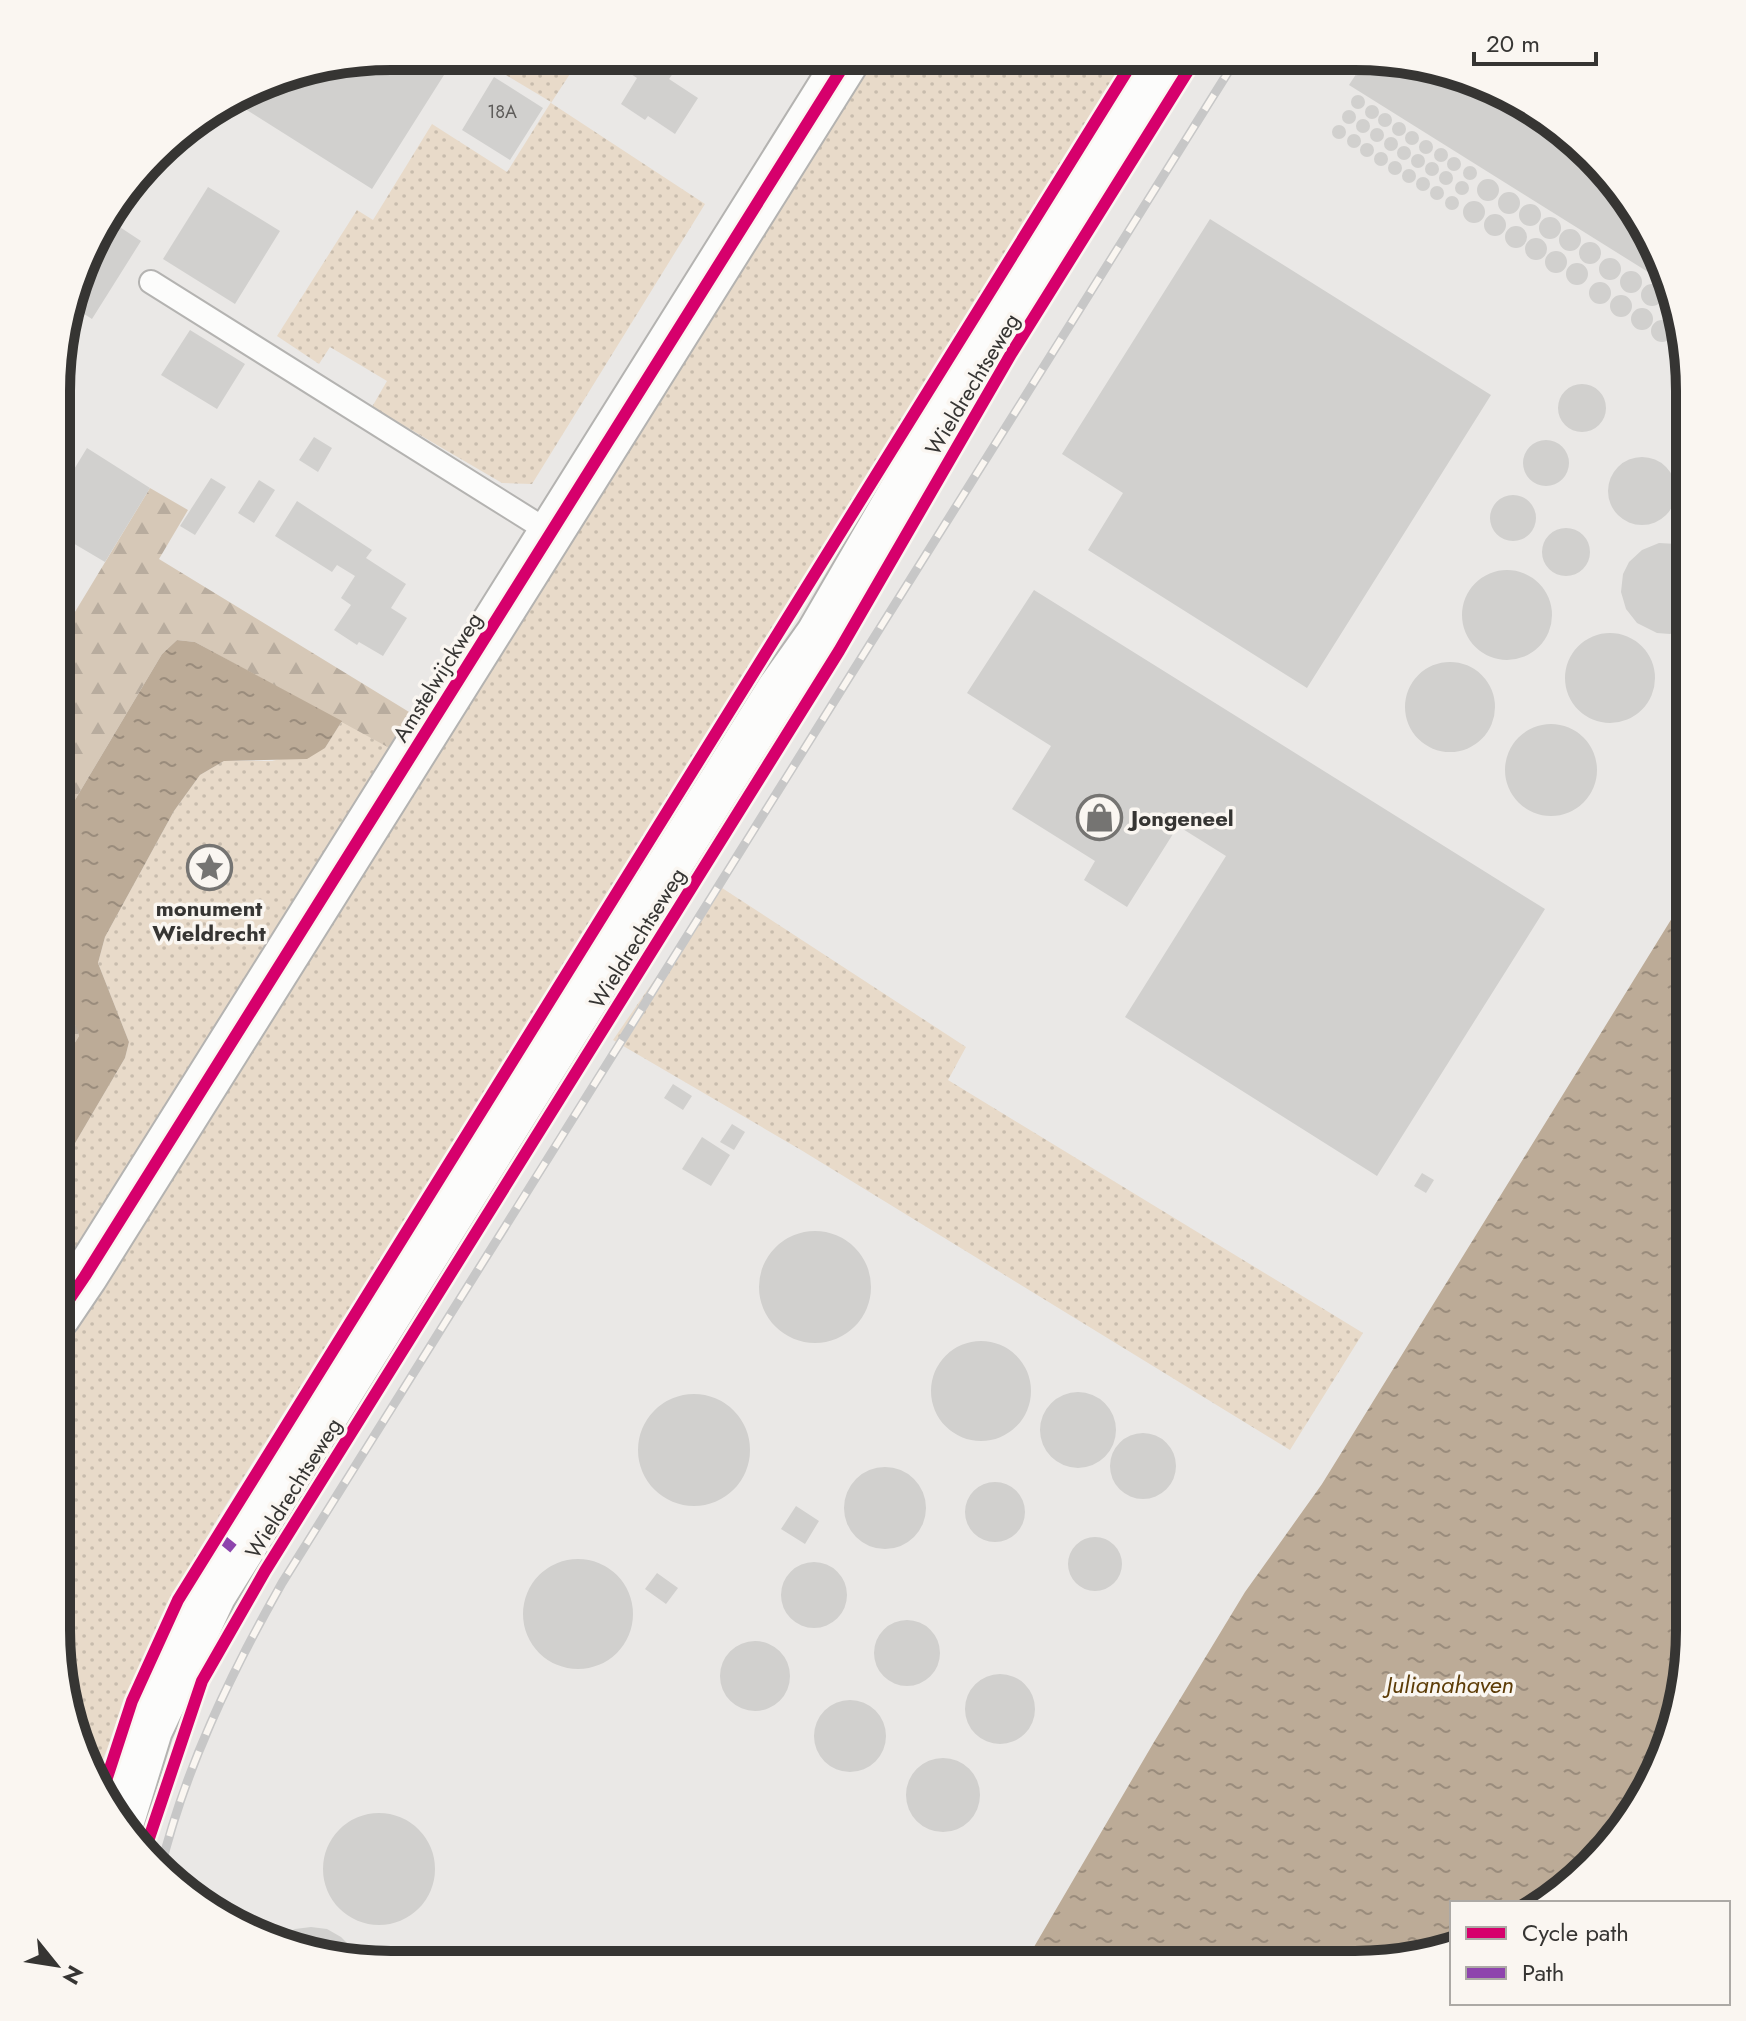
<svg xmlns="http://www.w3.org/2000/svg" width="1746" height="2021" font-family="Jost,sans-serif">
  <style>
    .grass { fill: url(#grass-dots) }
    .forest { fill: url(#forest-firs) }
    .water { fill: url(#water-ripples) }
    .building { fill: #d1d0ce }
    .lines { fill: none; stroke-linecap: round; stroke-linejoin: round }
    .service-casing { stroke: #b4b3b1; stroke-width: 26 }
    .minor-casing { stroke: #b4b3b1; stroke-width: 48 }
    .tertiary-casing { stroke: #b4b3b1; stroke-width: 48 }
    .service { stroke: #fcfcfb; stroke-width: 22 }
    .minor { stroke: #fcfcfb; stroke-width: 44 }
    .tertiary { stroke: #fcfcfb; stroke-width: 44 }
    .rail-casing { stroke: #c7c7c7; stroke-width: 9 }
    .rail { stroke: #faf6f1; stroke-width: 6; stroke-dasharray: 18; stroke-linecap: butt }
    .quiet { stroke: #8e44ad; stroke-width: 10; stroke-dasharray: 20 10; stroke-linecap: butt }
    .cycleway-casing { stroke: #faf6f1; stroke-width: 17 }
    .cycleway { stroke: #d6006c; stroke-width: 12 }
    .labels { text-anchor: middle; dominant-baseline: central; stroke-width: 7; stroke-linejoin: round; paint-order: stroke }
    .number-label { font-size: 18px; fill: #5e5c5a }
    .street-label { font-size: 22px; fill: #363533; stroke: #faf6f1 }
    .poi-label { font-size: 22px; font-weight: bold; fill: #363533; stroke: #faf6f1; text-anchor: start }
    .water-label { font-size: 24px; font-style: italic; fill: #5d3c07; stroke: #faf6f1 }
    .rim { fill: none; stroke: #363533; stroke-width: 10 }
  </style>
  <defs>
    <pattern id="grass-dots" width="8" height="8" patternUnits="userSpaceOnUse" patternTransform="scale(2)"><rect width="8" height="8" fill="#e8dac9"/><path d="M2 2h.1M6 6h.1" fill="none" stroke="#c8bcad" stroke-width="1.8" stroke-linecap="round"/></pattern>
    <pattern id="forest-firs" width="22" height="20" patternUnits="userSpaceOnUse" patternTransform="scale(2)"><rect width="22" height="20" fill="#d6c8b7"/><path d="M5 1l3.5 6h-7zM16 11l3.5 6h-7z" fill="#b8ac9e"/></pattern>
    <pattern id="water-ripples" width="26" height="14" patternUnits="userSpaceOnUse" patternTransform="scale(2)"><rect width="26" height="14" fill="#bcab97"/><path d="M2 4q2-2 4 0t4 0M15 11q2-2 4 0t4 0" fill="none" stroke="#9a8c7c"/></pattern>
  </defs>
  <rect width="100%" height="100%" fill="#eae8e6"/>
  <path class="grass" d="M 474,56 L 581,57 L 551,103 L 705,204 L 532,484 L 502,483 L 372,407 L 387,381 L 330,347 L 319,364 L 277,336 L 357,210 L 373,220 L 432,124 L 507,172 L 551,102 Z
    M 868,57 L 1129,58 L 1003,259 L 810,576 L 219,1516 L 159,1621 L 94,1781 L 68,1717 L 56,1630 L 57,1349 L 112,1266 Z
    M 342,721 L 393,750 L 58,1285 L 58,1164 L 71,1150 L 125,1058 L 129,1042 L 98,963 L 105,937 L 174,811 L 200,775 L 224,761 L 272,761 L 325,748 Z
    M 719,886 L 966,1047 L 948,1080 L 1363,1333 L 1290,1450 L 801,1150 L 613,1040 Z"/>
  <path class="forest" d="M 150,488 L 188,510 L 159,559 L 414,715 L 393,750 L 195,642 L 177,640 L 162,654 L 60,825 L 61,635 Z
    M 59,1016 L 77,1026 L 79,1036 L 59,1068 Z"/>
  <path class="water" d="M 177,640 L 195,642 L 342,721 L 325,748 L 307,759 L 224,761 L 200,775 L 174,811 L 105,937 L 98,963 L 129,1042 L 125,1058 L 71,1150 L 58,1164 L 59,1068 L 79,1036 L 76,1026 L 59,1016 L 60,825 L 162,654 Z
    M 1690,889 L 1689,1652 L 1645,1798 L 1591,1867 L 1545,1903 L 1452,1903 L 1452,1941 L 1376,1964 L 1024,1964 L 1154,1742 L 1245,1592 L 1322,1484 Z"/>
  <path class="building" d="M 391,56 L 456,56 L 372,189 L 234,102 L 283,74 Z
    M 638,57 L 667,57 L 679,65 L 669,79 L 698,98 L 675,134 L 648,116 L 645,120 L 621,104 L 637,78 L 628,72 Z
    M 1366,59 L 1399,59 L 1541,112 L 1645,223 L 1672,287 L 1349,85 Z
    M 494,77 L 543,108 L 510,160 L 462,130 Z
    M1351 102a7 7 0 1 1 14 0a7 7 0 1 1-14 0Z
    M1365 112a7 7 0 1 1 14 0a7 7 0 1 1-14 0Z
    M1342 117a7 7 0 1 1 14 0a7 7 0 1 1-14 0Z
    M1378 120a7 7 0 1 1 14 0a7 7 0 1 1-14 0Z
    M1356 126a7 7 0 1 1 14 0a7 7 0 1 1-14 0Z
    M1392 129a7 7 0 1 1 14 0a7 7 0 1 1-14 0Z
    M1332 132a7 7 0 1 1 14 0a7 7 0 1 1-14 0Z
    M1370 135a7 7 0 1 1 14 0a7 7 0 1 1-14 0Z
    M1405 138a7 7 0 1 1 14 0a7 7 0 1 1-14 0Z
    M1347 141a7 7 0 1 1 14 0a7 7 0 1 1-14 0Z
    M1384 144a7 7 0 1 1 14 0a7 7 0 1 1-14 0Z
    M1419 147a7 7 0 1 1 14 0a7 7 0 1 1-14 0Z
    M1360 150a7 7 0 1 1 14 0a7 7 0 1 1-14 0Z
    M1397 153a7 7 0 1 1 14 0a7 7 0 1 1-14 0Z
    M1434 155a7 7 0 1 1 14 0a7 7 0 1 1-14 0Z
    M1374 159a7 7 0 1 1 14 0a7 7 0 1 1-14 0Z
    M1411 161a7 7 0 1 1 14 0a7 7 0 1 1-14 0Z
    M1447 164a7 7 0 1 1 14 0a7 7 0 1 1-14 0Z
    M1388 168a7 7 0 1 1 14 0a7 7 0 1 1-14 0Z
    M1425 169a7 7 0 1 1 14 0a7 7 0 1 1-14 0Z
    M1463 173a7 7 0 1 1 14 0a7 7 0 1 1-14 0Z
    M1402 176a7 7 0 1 1 14 0a7 7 0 1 1-14 0Z
    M1439 178a7 7 0 1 1 14 0a7 7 0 1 1-14 0Z
    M1416 184a7 7 0 1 1 14 0a7 7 0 1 1-14 0Z
    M1477 190a11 11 0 1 1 22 0a11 11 0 1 1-22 0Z
    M1455 188a7 7 0 1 1 14 0a7 7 0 1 1-14 0Z
    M1430 193a7 7 0 1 1 14 0a7 7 0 1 1-14 0Z
    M 208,187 L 280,231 L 235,304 L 163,259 Z
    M1498 203a11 11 0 1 1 22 0a11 11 0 1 1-22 0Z
    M1445 203a7 7 0 1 1 14 0a7 7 0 1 1-14 0Z
    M1463 212a11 11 0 1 1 22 0a11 11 0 1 1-22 0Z
    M1519 215a11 11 0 1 1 22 0a11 11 0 1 1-22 0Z
    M1484 225a11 11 0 1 1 22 0a11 11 0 1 1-22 0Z
    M1539 228a11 11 0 1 1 22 0a11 11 0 1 1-22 0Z
    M 106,218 L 141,241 L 92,319 L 70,305 L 101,223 Z
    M 1210,219 L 1491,395 L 1307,688 L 1088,550 L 1123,493 L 1062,454 Z
    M1505 237a11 11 0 1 1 22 0a11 11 0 1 1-22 0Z
    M1559 240a11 11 0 1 1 22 0a11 11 0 1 1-22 0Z
    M1525 249a11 11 0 1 1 22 0a11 11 0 1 1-22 0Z
    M1579 253a11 11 0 1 1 22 0a11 11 0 1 1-22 0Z
    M1545 262a11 11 0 1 1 22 0a11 11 0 1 1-22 0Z
    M1599 269a11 11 0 1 1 22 0a11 11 0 1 1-22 0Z
    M1566 274a11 11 0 1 1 22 0a11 11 0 1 1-22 0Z
    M1620 282a11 11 0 1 1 22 0a11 11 0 1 1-22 0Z
    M1589 293a11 11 0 1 1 22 0a11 11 0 1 1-22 0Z
    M1641 295a11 11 0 1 1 22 0a11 11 0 1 1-22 0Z
    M1610 306a11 11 0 1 1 22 0a11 11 0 1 1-22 0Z
    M 1670,296 L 1675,297 L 1678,304 L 1680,315 L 1674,318 L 1665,316 L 1661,310 L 1662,302 Z
    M1631 319a11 11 0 1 1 22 0a11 11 0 1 1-22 0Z
    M1651 331a11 11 0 1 1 22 0a11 11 0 1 1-22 0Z
    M 190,330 L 245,364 L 217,409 L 161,375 Z
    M 1677,333 L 1682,333 L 1685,354 L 1680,355 L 1672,349 L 1671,342 Z
    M1558 408a24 24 0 1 1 48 0a24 24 0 1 1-48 0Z
    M 314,437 L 332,448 L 318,472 L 299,460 Z
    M1523 463a23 23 0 1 1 46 0a23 23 0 1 1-46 0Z
    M 87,448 L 150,488 L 105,562 L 61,536 L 62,489 Z
    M1608 491a34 34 0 1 1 68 0a34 34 0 1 1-68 0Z
    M 211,478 L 226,487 L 195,535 L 180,526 Z
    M 259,480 L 275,490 L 254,523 L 238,513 Z
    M1490 518a23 23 0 1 1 46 0a23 23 0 1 1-46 0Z
    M 297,501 L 372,550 L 366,558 L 406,584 L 391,608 L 407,618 L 383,656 L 359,642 L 357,645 L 334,630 L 351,605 L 341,598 L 355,576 L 337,565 L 332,572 L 275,536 Z
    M1542 552a24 24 0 1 1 48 0a24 24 0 1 1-48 0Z
    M 1659,543 L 1677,544 L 1690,549 L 1690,627 L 1670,634 L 1657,633 L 1637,623 L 1626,609 L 1621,592 L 1623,574 L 1629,562 L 1642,550 Z
    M1462 615a45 45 0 1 1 90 0a45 45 0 1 1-90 0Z
    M 1034,590 L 1545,909 L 1377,1176 L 1125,1017 L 1226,856 L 1178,826 L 1127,907 L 1084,880 L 1095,861 L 1012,809 L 1051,746 L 967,693 Z
    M1565 678a45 45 0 1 1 90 0a45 45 0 1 1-90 0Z
    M1405 707a45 45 0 1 1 90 0a45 45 0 1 1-90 0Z
    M1505 770a46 46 0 1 1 92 0a46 46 0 1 1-92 0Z
    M 673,1084 L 692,1096 L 683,1110 L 664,1098 Z
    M 732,1124 L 745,1132 L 734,1150 L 720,1142 Z
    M 702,1137 L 730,1155 L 711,1186 L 682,1169 Z
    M 1422,1173 L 1434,1180 L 1426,1193 L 1414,1186 Z
    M759 1287a56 56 0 1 1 112 0a56 56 0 1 1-112 0Z
    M931 1391a50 50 0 1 1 100 0a50 50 0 1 1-100 0Z
    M1040 1430a38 38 0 1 1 76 0a38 38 0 1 1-76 0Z
    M638 1450a56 56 0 1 1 112 0a56 56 0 1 1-112 0Z
    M1110 1466a33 33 0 1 1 66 0a33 33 0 1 1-66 0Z
    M844 1508a41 41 0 1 1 82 0a41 41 0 1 1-82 0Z
    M965 1512a30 30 0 1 1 60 0a30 30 0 1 1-60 0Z
    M 796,1506 L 819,1521 L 805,1544 L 781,1529 Z
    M1068 1564a27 27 0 1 1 54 0a27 27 0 1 1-54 0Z
    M523 1614a55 55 0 1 1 110 0a55 55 0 1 1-110 0Z
    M781 1595a33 33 0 1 1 66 0a33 33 0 1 1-66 0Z
    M 657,1573 L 678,1588 L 666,1604 L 645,1589 Z
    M874 1653a33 33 0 1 1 66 0a33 33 0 1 1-66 0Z
    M720 1676a35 35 0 1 1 70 0a35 35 0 1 1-70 0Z
    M965 1709a35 35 0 1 1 70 0a35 35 0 1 1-70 0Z
    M814 1736a36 36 0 1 1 72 0a36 36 0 1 1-72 0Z
    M906 1795a37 37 0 1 1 74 0a37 37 0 1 1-74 0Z
    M323 1869a56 56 0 1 1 112 0a56 56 0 1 1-112 0Z
    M 311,1927 L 327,1929 L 341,1937 L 352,1948 L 360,1962 L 279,1937 L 295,1929 Z"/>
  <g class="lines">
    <defs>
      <path id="service" d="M 151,282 L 551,533"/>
      <path id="minor" d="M 58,1316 L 85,1276 L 849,57"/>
      <path id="tertiary" d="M 121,1824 L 150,1730 L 214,1594 L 779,690 L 818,635 L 928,446 L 1166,58"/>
    </defs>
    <use href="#service" class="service-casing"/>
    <use href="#minor" class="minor-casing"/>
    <use href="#tertiary" class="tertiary-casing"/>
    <use href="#service" class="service"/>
    <use href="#minor" class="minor"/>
    <use href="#tertiary" class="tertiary"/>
    <defs>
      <path id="rail" d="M 160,1871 C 185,1768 230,1675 282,1583 L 1237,58"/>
    </defs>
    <use href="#rail" class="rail-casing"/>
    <use href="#rail" class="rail"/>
    <path class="quiet" d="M 218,1536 L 240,1554"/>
    <defs>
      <path id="cycleway" d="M 58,1316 L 85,1276 L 849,57
        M 101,1796 L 132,1701 L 178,1600 L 1135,58
        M 144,1853 L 202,1681 L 265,1571 L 839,651 L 1011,354 L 1196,58"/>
    </defs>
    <use href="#cycleway" class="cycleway-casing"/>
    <use href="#cycleway" class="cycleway"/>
  </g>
  <defs>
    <symbol id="shop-ring" viewBox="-11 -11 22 22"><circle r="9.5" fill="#faf6f1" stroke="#757472" stroke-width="1.5"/><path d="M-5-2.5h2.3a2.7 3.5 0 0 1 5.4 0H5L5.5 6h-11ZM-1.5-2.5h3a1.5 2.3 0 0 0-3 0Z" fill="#757472"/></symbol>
    <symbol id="sight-ring" viewBox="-11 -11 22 22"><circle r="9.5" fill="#faf6f1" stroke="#757472" stroke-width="1.5"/><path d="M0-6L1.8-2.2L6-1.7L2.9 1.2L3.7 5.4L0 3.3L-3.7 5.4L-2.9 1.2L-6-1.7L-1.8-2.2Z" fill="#757472"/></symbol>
  </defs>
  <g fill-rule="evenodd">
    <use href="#shop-ring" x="1074" y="792" width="51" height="51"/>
    <use href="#sight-ring" x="184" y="842" width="51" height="51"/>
  </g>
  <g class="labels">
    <g class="number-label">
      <text x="502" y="112">18A</text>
    </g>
    <g class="street-label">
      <text transform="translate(972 384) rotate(-59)">Wieldrechtseweg</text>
      <text transform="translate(437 677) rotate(-58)">Amstelwijckweg</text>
      <text transform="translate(637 938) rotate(-58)">Wieldrechtseweg</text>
      <text transform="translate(293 1488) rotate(-58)">Wieldrechtseweg</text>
    </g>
    <g class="poi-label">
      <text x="1131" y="818">Jongeneel</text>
      <text x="209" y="908" text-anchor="middle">monument<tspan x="209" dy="25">Wieldrecht</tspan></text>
    </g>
    <g class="water-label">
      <text x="1450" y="1684">Julianahaven</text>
    </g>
  </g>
  <path d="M0 0H1746V2021H0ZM391 70H1355A321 321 0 0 1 1676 391V1630A321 321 0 0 1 1355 1951H391A321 321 0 0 1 70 1630V391A321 321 0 0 1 391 70Z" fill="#faf6f1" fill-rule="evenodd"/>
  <path class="rim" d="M391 70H1355A321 321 0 0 1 1676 391V1630A321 321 0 0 1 1355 1951H391A321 321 0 0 1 70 1630V391A321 321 0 0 1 391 70Z"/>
  <rect x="1450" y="1901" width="280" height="104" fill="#faf6f1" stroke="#aca9a5" stroke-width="2"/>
  <rect x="1466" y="1927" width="40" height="12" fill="#d6006c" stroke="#aca9a5" stroke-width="2"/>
  <text x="1522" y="1941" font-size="24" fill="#363533">Cycle path</text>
  <rect x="1466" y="1967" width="40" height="12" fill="#8e44ad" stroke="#aca9a5" stroke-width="2"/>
  <text x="1522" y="1981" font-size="24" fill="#363533">Path</text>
  <g transform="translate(56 1965) rotate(120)" stroke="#faf6f1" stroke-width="6" paint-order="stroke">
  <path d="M0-6L14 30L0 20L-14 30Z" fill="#363533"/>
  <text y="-12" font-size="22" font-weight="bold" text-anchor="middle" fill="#363533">N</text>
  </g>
  <path d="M1474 52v12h122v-12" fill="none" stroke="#363533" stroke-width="4"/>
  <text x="1486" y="52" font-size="24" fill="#363533" stroke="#faf6f1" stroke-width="6" paint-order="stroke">20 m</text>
</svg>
